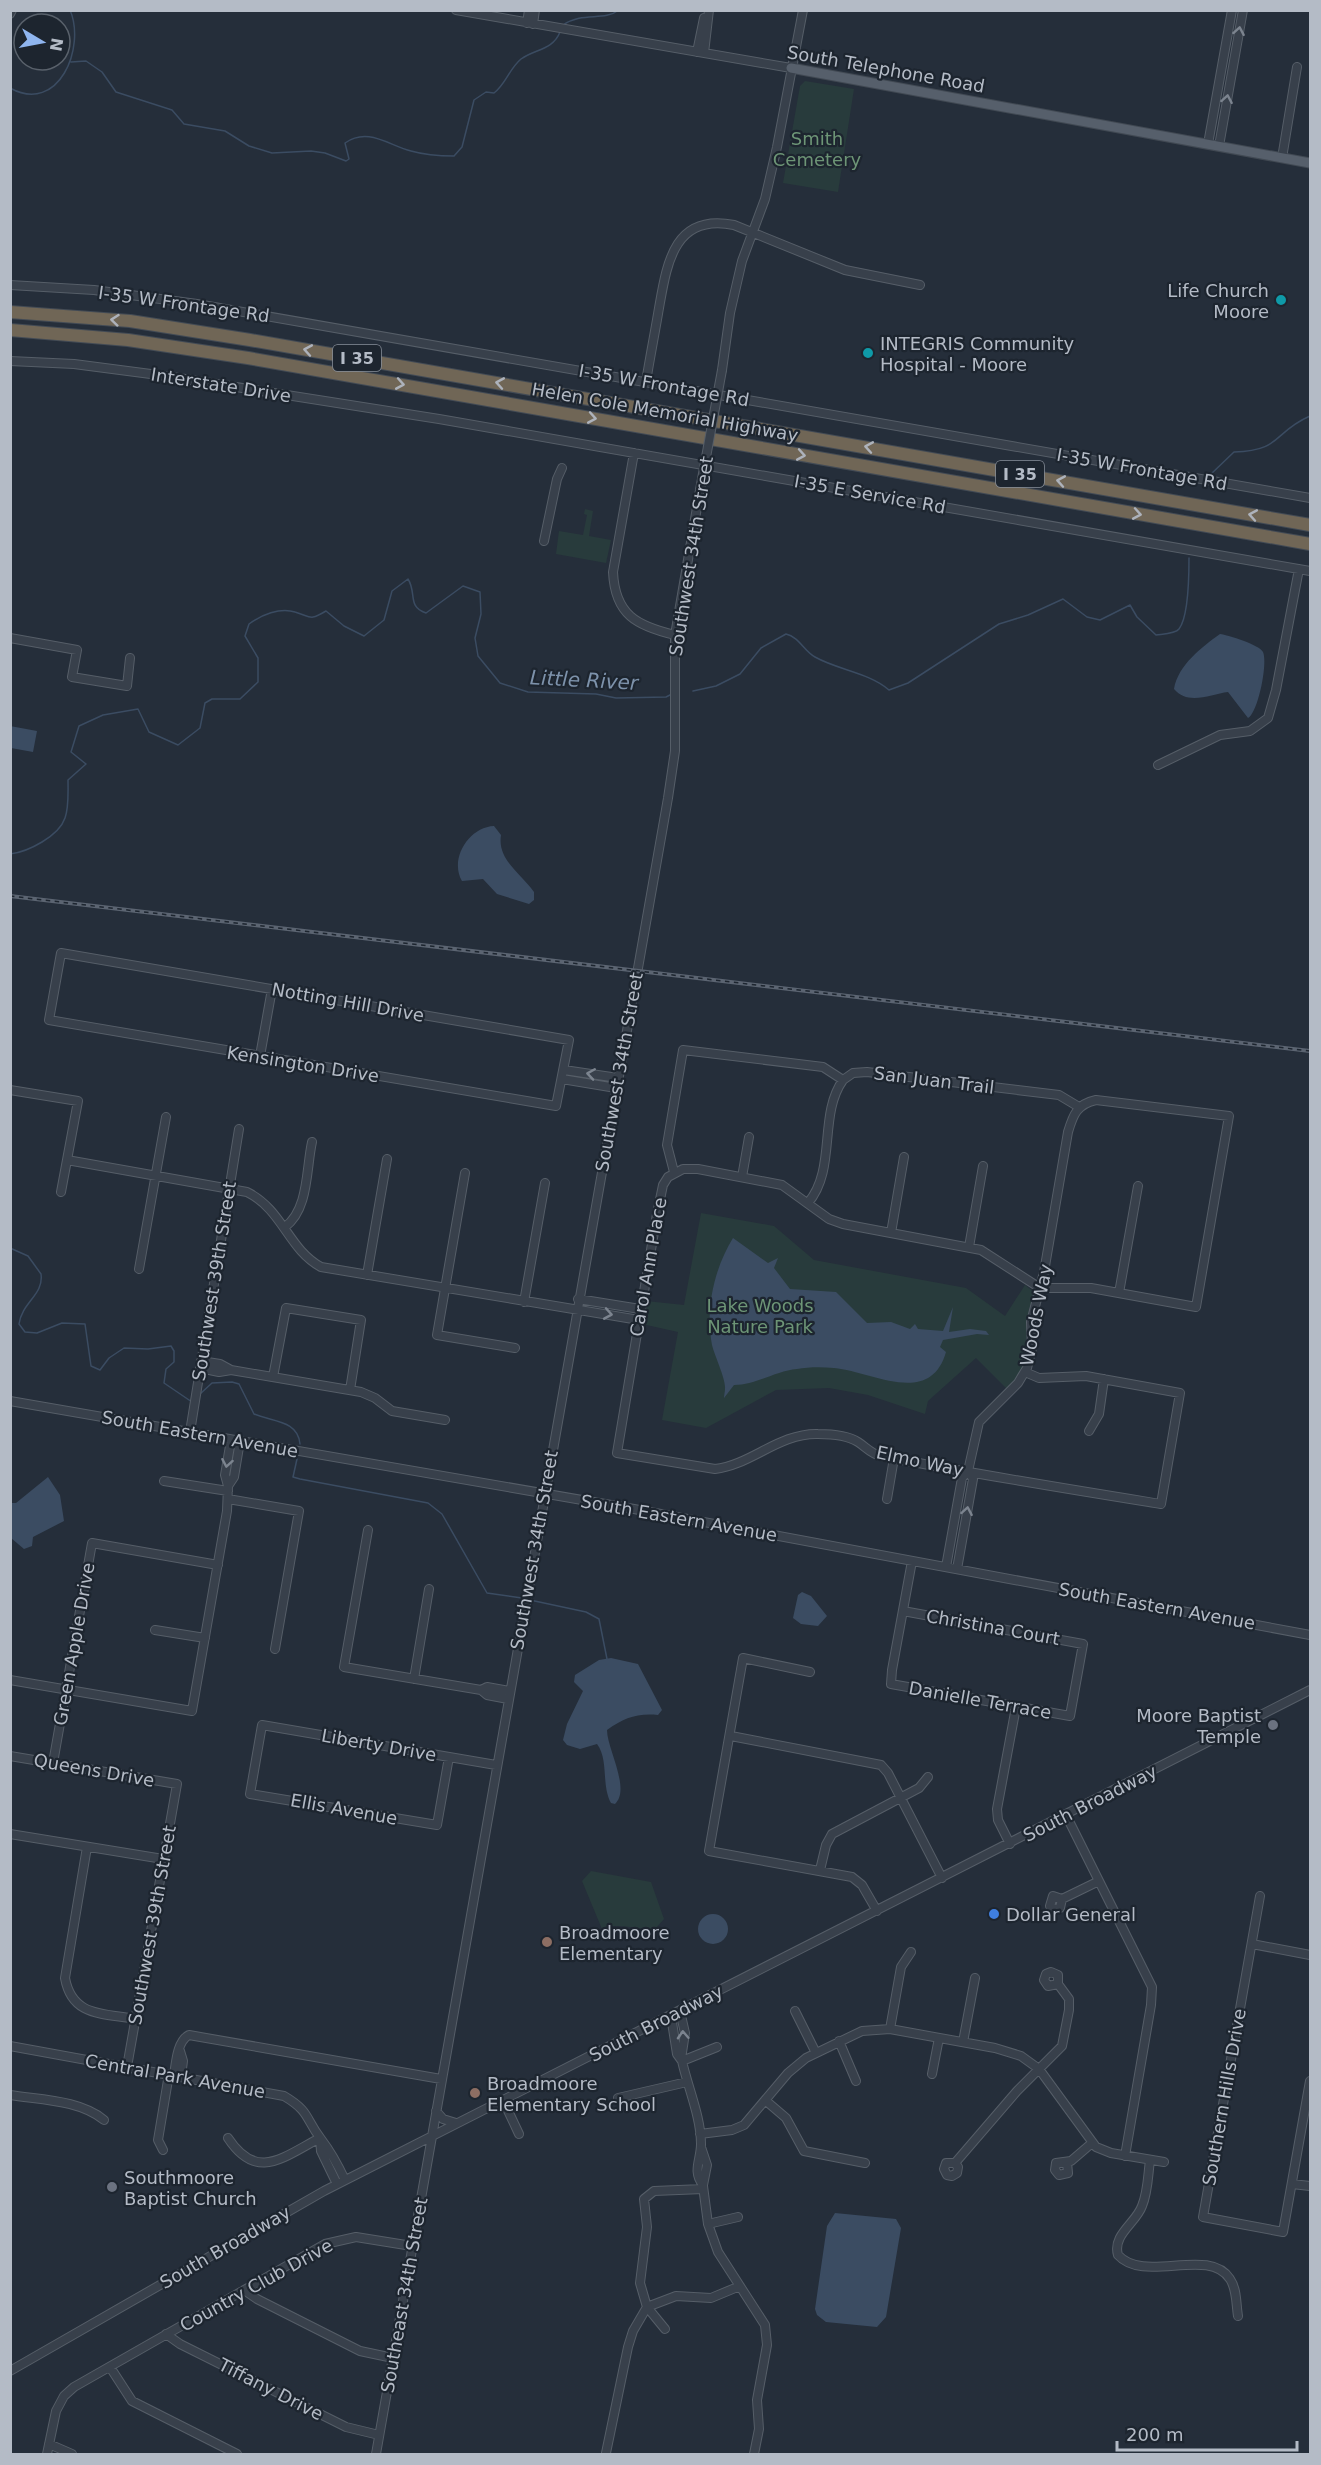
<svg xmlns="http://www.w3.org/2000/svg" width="1321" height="2465" font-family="'DejaVu Sans',sans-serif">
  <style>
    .green { fill: #283b3c }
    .water { fill: #3b4c62 }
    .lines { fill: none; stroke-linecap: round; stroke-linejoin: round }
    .stream { stroke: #3b4c62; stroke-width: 1.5 }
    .minor-casing { stroke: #565e68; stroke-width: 10 }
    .major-casing { stroke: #414953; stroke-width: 11 }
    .highway-casing { stroke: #434b55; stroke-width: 14 }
    .minor { stroke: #38404b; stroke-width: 8 }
    .major { stroke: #565f6b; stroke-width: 9 }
    .highway { stroke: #706656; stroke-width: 12 }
    .rail-casing { stroke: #5b6471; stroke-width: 4 }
    .rail { stroke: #1d252f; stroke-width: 1.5; stroke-dasharray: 4.5; stroke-linecap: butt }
    .minor-bridge-casing { stroke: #565e68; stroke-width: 10; stroke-linecap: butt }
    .minor-bridge { stroke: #38404b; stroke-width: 8 }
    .oneway { stroke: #7c848f }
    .oneway2 { stroke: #adb2bb }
    .culture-dot { fill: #0f9aa8; stroke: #1d252f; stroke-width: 2 }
    .worship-dot { fill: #6b7280; stroke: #1d252f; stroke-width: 2 }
    .shop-dot { fill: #3f7fe0; stroke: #1d252f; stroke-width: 2 }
    .education-dot { fill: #8d6e63; stroke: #1d252f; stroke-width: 2 }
    .labels { text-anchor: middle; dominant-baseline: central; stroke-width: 4.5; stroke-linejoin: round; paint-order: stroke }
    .shield { fill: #1d252f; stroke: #878e99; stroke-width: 1.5 }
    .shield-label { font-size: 16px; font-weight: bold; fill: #b4bbc6 }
    .street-label { font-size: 18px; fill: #b4bbc6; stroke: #1d252f }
    .park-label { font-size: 18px; fill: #6d9576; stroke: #1d252f }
    .poi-label { font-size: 18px; fill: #b4bbc6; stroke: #1d252f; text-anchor: start }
    .water-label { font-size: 20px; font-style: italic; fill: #7d92ab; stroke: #1d252f }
  </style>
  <rect width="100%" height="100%" fill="#252e3a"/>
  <path class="green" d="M 805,81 L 854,89 L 838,192 L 783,183 L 800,86 Z
    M 585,509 L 593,511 L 589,536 L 611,540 L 606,563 L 556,554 L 559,531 L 583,535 L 587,515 L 584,514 Z
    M 701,1213 L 774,1226 L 814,1260 L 966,1288 L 1005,1316 L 1025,1285 L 1034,1292 C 1033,1300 1029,1307 1028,1315 C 1022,1350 1037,1356 1007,1389 L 976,1358 L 928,1401 L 925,1414 L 868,1395 L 829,1388 L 776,1390 L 706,1428 L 662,1420 L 678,1332 L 642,1324 L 646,1301 L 684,1305 Z
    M 591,1871 L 651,1882 L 664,1919 L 655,1929 C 638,1930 616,1922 602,1929 L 582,1881 Z"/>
  <path class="water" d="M 1220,634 C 1228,635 1260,645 1263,652 C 1268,663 1258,713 1248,718 L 1228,692 C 1211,694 1188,706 1174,689 C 1178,665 1202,647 1220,634 Z
    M 10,726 L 37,731 L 33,752 L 11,748 Z
    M 494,826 L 501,835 C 497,860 521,873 534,892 L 534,900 L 529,904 L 497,894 L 483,879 L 462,881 C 449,859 469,827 494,826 Z
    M 733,1238 L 768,1263 L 778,1258 L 774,1268 L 790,1289 L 836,1292 L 867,1323 L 891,1322 L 910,1329 L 915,1324 L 918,1329 L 943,1331 L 953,1307 L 949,1332 L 970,1329 L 986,1331 L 989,1335 L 977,1334 L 943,1340 L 940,1347 L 946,1352 C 930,1408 871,1371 834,1368 C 822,1367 808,1367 797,1369 C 775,1371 756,1385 734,1385 L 724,1398 C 724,1395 725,1392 725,1389 C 726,1379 715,1357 712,1345 C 705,1309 714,1269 733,1238 Z
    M 48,1477 L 60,1495 L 64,1521 L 33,1537 L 32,1546 L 24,1549 L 11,1538 L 11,1503 L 16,1503 Z
    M 802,1592 L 811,1596 L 827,1616 L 818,1626 L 801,1624 L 793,1618 L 798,1595 Z
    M 611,1658 L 638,1664 L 662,1710 L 658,1715 C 637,1713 624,1718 607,1730 C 607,1749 631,1789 615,1804 L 611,1803 C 601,1785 609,1760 597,1744 L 580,1749 L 567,1745 L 563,1740 L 567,1724 L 583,1691 L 574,1682 L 575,1675 L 599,1660 Z
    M698 1929a15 15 0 1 1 30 0a15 15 0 1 1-30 0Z
    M 835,2213 L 896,2219 L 901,2228 L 886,2317 L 877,2327 L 826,2322 L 817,2315 L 815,2309 L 827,2226 Z"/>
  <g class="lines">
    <path class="stream" d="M 563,25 C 584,11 603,22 619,10
      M 71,62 L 86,61 L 102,72 L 116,92 L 172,110 L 184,124 L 225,131 L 249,146 L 272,153 L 311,151 L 325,153 L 346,161 L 349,159 L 345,143 C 368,127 388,145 411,151 C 425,155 440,156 454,156 L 462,147 L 474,100 L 486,92 L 494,93 C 506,84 509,69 521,59 C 535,49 553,50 560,32
      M 10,88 C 59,115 86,47 70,10
      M 1211,474 L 1234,452 C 1282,451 1273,432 1310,416
      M 693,691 L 716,686 L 740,674 L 761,648 L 786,634 C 799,637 804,651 815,657 C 838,670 870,673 889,690 L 908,683 L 999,624 L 1028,615 L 1063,599 L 1087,617 L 1100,620 L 1130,605 L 1137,617 L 1156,635 C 1162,634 1175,634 1179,629 C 1189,616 1189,574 1189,558
      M 10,854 C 28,852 59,836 65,818 C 69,807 68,792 68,780 L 86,764 L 71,752 L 79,726 L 103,715 L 138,709 L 149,732 L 178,745 L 200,728 L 205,703 L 212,699 L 240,699 L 258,682 L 258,658 L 245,636 L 249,624 C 261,615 280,607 295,612 C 312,617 309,621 326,611 L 344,626 L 364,636 L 384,620 L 392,591 L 408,579 C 417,593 407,607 426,613 L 463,586 L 480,592 L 481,614 L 475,638 L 478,656 L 500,683 L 528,692 L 596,694 L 616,698 L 666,697 L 672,694
      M 10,1248 L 28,1256 L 41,1274 C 44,1295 22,1302 19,1324 L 25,1332 L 37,1333 L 62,1323 L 85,1324 L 91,1366 L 100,1370 L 109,1358 L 124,1348 L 148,1349 L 171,1346 L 174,1351 L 174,1362 L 166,1369 L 164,1383 L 192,1402
      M 200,1394 L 212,1383 L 232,1382 L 239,1384 L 254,1414 C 272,1422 298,1420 300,1444
      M 297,1459 L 293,1477 L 300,1479 L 428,1503 L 442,1514 L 487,1593 L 522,1598
      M 530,1600 L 586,1612 L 599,1619 L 607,1659"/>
    <defs>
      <path id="minor" d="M 456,10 L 791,68
        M 10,14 L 12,10
        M 527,23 L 529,10
        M 533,24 L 535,10
        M 697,52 L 704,18
        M 704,53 L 709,10
        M 1208,144 L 1232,10
        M 1219,146 L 1243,10
        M 1282,158 L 1297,67
        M 10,285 L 94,290 L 197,304 L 1310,498
        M 10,361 L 74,364 L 166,376 L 439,419 L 1310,571
        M 722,370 L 730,313 L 742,261 L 765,199 L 777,147 L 803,10
        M 646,382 C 650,357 655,332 659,308 C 667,263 674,213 734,225 L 845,270 L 920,285
        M 634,453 L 613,572 C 615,615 637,626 675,635
        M 544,541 L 557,479 L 562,468
        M 10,638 L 77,650 L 72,677 L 127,686 L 130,658
        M 1158,765 L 1220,735 L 1250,731 L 1268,718 L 1276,690 L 1299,569
        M 61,953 L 569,1040 L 556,1106 L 49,1020 Z
        M 260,1056 L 272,989
        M 564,1070 L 618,1078
        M 562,1079 L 616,1088
        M 10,1090 L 78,1101 L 61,1192
        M 67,1160 L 247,1192 C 283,1210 288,1249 321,1267 L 639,1320
        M 674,1172 L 667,1145 L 683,1050 L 823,1067 L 843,1080 L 853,1073 L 867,1072 L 1059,1095 L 1079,1107
        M 465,1173 L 437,1335 L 515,1348
        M 742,1177 L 749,1137
        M 808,1203 C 837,1169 818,1115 843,1080
        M 285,1227 C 309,1209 306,1169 312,1142
        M 891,1233 L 904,1157
        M 969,1247 L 983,1166
        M 139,1269 L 166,1117
        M 367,1275 L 387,1159
        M 1119,1293 L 1138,1186
        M 578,1299 L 640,1309
        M 524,1302 L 545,1183
        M 201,1361 L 220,1364 L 231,1370
        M 200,1368 L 219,1372 L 231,1370 L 361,1392 L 375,1398 L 392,1411 L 445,1420
        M 273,1377 L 286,1308 L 361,1320 L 350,1390
        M 10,1401 L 634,1509 L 1310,1635
        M 1089,1431 L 1099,1414 L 1104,1379
        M 190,1432 L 239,1129
        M 968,1471 L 979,1422 L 1018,1383 L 1027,1368 L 1032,1348 L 1031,1322 L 1044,1272 L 1068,1132 C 1073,1115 1077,1104 1096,1100 L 1229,1116 L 1196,1307 L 1091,1288 L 1040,1288 L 981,1250 L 843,1224 L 829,1219 L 782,1185 L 698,1169 L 683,1169 L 668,1177 L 663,1185 L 657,1214 L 617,1453 L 715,1469 C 751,1465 779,1433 818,1434 C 830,1434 847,1435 858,1442 C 866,1447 871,1454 881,1456 C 974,1474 1068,1489 1161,1504 L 1180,1393 L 1086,1376 L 1039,1378 L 1025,1372
        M 164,1481 L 228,1491
        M 228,1486 L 234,1477 L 240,1441
        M 228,1499 L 299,1511 L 275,1649
        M 887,1499 L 894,1458
        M 368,1530 L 344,1667 L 481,1690 L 487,1695 L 508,1699
        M 946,1567 L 962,1478 L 968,1471 L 973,1479 L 957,1569
        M 903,1611 L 1083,1644 L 1070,1716 L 891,1684 L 892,1670 L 912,1561
        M 155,1630 L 205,1638
        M 810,1672 L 743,1658 L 709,1851 L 852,1877 L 862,1885 L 877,1911
        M 414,1679 L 429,1589
        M 10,1680 L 192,1711 L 227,1511 L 228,1486 L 225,1475 L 231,1440
        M 481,1690 L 487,1687 L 510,1691
        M 731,1736 L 881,1765 L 888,1773 L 942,1878
        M 10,1756 L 177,1784 L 127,2067
        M 449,1757 L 437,1825 L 250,1794 L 262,1725 L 496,1765
        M 53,1763 L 92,1543 L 218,1565
        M 1066,1815 L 1152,1987 L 1151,2005 L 1125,2156
        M 10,1834 L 163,1859
        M 1010,1844 L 998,1820 L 997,1809 L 1016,1707
        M 87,1847 L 65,1978 C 72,2017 103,2013 136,2019
        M 820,1870 L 826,1845 L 832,1834 L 919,1788 L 928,1777
        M 1260,1896 L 1203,2217 L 1283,2232 L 1310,2081
        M 1062,1899 L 1060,1908 L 1054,1909 L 1050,1906 L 1053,1896 L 1062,1899 L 1099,1881
        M 1252,1944 L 1310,1955
        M 680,2011 L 685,2033 L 681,2059
        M 795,2011 L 816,2053
        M 671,2016 L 677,2054 L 682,2061 C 688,2088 701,2117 701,2144 C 701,2160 692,2171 703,2185 L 707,2165 L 701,2147
        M 890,2029 L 901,1967 L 911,1952
        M 839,2041 L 856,2081
        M 963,2042 L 975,1978
        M 10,2046 L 284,2096 C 311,2112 305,2119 321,2139 C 331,2152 338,2165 345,2180
        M 180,2051 L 183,2061 L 181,2076
        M 682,2061 L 717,2047
        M 932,2074 L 939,2038
        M 174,2075 C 176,2063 177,2041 189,2035 L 441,2079
        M 10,2095 C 41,2100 80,2100 104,2120
        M 618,2098 L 687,2082
        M 503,2100 L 519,2134
        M 765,2100 L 786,2118 L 804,2151 L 865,2163
        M 436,2111 L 443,2119 L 456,2123
        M 700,2134 L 732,2130 L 744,2125 L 788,2073 L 806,2058 L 862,2031 L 890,2029 L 995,2048 L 1021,2056 L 1039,2069 L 1096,2147 L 1111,2153 L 1164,2162
        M 228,2138 C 257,2182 283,2157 320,2138
        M 320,2138 L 321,2151 L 337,2184
        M 163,2150 L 158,2140 L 169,2074
        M 1150,2160 C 1148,2175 1148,2192 1142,2206 C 1136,2223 1112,2235 1118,2255 C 1144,2284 1209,2246 1230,2279 C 1237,2289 1236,2304 1238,2316
        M 1067,2162 L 1068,2173 L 1059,2175 L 1055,2170 L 1056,2163 L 1071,2161 L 1092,2143
        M 955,2163 L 958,2167 L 957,2173 L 952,2176 L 947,2175 L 944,2169 L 946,2163 L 955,2163 L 1017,2091 L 1062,2046 L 1069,2010 L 1069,1999 L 1058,1984 L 1058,1975 L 1051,1972 L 1046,1974 L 1044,1980 L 1048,1986 L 1058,1984
        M 1292,2184 L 1310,2186
        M 703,2186 L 708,2224 L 718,2252 L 765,2325 L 767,2345 L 757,2400 L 759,2429 L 754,2454
        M 708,2224 L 738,2217
        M 244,2290 L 257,2299 L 360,2351 L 393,2358
        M 665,2329 L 647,2307 L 676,2296 L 711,2298 L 740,2286
        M 166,2334 L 180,2344 L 346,2427 L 379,2435
        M 110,2367 L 132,2401 L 237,2454
        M 10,2371 L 324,2191 L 1310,1690
        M 49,2444 L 72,2454
        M 606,2453 L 628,2347 L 633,2331 L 647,2307 L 640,2283 L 647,2227 L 644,2199 L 654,2191 L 703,2189
        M 47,2454 L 56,2411 L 64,2396 L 74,2387 L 325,2244 L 356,2237 L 412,2246
        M 376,2454 L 668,798 L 675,751 L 675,635 L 700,490"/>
      <path id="major" d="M 791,68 L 1310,163"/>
      <path id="highway" d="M 10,312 L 130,321 L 250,340 L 1310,525
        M 10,330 L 128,340 L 248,358 L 1310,544"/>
    </defs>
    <use href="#minor" class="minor-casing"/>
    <use href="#major" class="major-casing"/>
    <use href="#highway" class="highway-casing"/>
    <use href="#minor" class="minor"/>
    <use href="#major" class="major"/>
    <use href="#highway" class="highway"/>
    <defs>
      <path id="rail" d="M 10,896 L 1310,1051"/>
    </defs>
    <use href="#rail" class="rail-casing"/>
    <use href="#rail" class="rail"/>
    <defs>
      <path id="minor-bridge" d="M 700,490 L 722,370"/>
    </defs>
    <use href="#minor-bridge" class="minor-bridge-casing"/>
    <use href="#minor-bridge" class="minor-bridge"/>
  </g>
  <defs><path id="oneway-chevron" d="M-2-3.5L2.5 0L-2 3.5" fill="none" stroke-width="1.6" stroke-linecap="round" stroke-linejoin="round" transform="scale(1.5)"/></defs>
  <g class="oneway">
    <use href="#oneway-chevron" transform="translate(1239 31) rotate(-80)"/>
    <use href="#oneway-chevron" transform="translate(1227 99) rotate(-80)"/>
    <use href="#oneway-chevron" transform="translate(591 1074) rotate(-171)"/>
    <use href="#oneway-chevron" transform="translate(608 1314) rotate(10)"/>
    <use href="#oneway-chevron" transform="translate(227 1463) rotate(100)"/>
    <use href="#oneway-chevron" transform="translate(967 1511) rotate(-80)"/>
    <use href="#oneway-chevron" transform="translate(683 2035) rotate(-93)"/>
  </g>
  <g class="oneway2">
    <use href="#oneway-chevron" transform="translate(115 320) rotate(-174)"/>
    <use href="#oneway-chevron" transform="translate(308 350) rotate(-170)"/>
    <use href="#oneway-chevron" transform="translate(500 383) rotate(-170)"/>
    <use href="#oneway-chevron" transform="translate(400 384) rotate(10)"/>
    <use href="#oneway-chevron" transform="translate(592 418) rotate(10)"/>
    <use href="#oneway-chevron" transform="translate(869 447) rotate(-170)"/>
    <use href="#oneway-chevron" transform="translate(801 455) rotate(10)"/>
    <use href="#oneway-chevron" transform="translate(1061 481) rotate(-170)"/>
    <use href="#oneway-chevron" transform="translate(1137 514) rotate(10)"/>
    <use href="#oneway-chevron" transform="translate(1253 515) rotate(-170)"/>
  </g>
  <g class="culture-dot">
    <circle cx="1281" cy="300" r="6"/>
    <circle cx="868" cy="353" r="6"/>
  </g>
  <g class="worship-dot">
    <circle cx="1273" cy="1725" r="6"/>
    <circle cx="112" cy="2187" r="6"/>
  </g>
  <circle class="shop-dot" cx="994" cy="1914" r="6"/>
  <g class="education-dot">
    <circle cx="547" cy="1942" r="6"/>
    <circle cx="475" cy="2093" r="6"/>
  </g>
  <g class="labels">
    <g class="shield">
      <rect x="333" y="345" width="48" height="26" rx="4.5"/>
      <rect x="996" y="461" width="48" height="26" rx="4.5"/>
    </g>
    <g class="shield-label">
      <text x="357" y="358">I 35</text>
      <text x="1020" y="474">I 35</text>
    </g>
    <g class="street-label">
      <text transform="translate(886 69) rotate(10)">South Telephone Road</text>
      <text transform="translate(184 304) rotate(8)">I-35 W Frontage Rd</text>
      <text transform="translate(221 385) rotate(9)">Interstate Drive</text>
      <text transform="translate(664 385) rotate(10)">I-35 W Frontage Rd</text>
      <text transform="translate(665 412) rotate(10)">Helen Cole Memorial Highway</text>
      <text transform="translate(1142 469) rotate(10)">I-35 W Frontage Rd</text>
      <text transform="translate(870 494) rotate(10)">I-35 E Service Rd</text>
      <text transform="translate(691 556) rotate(-81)">Southwest 34th Street</text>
      <text transform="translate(348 1002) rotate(10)">Notting Hill Drive</text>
      <text transform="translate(303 1064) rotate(9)">Kensington Drive</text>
      <text transform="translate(619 1072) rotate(-80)">Southwest 34th Street</text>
      <text transform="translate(934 1080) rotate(7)">San Juan Trail</text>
      <text transform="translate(648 1267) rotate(-80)">Carol Ann Place</text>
      <text transform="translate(214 1281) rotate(-81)">Southwest 39th Street</text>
      <text transform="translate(1036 1315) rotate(-79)">Woods Way</text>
      <text transform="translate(200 1434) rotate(10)">South Eastern Avenue</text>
      <text transform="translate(920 1461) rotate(12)">Elmo Way</text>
      <text transform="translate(679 1518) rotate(10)">South Eastern Avenue</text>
      <text transform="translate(534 1550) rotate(-80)">Southwest 34th Street</text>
      <text transform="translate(1157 1606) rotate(10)">South Eastern Avenue</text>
      <text transform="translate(993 1627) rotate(10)">Christina Court</text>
      <text transform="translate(74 1644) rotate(-80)">Green Apple Drive</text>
      <text transform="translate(980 1700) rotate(10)">Danielle Terrace</text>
      <text transform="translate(379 1745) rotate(10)">Liberty Drive</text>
      <text transform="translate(94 1770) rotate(10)">Queens Drive</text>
      <text transform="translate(1090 1803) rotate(-27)">South Broadway</text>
      <text transform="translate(344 1809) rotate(10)">Ellis Avenue</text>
      <text transform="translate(152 1925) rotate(-80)">Southwest 39th Street</text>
      <text transform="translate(656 2023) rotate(-27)">South Broadway</text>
      <text transform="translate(175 2076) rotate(10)">Central Park Avenue</text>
      <text transform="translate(1224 2097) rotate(-80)">Southern Hills Drive</text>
      <text transform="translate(225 2247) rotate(-30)">South Broadway</text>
      <text transform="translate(256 2285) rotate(-29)">Country Club Drive</text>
      <text transform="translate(404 2295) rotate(-80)">Southeast 34th Street</text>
      <text transform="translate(271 2389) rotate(27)">Tiffany Drive</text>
    </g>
    <g class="park-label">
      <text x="817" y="138">Smith<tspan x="817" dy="21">Cemetery</tspan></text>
      <text x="760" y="1305">Lake Woods<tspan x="760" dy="21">Nature Park</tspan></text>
    </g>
    <g class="poi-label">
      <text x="1269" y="290" text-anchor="end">Life Church<tspan x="1269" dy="21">Moore</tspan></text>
      <text x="880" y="343">INTEGRIS Community<tspan x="880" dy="21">Hospital - Moore</tspan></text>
      <text x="1261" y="1715" text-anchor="end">Moore Baptist<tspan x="1261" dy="21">Temple</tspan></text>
      <text x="1006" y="1914">Dollar General</text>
      <text x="559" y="1932">Broadmoore<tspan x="559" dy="21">Elementary</tspan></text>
      <text x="487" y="2083">Broadmoore<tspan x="487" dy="21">Elementary School</tspan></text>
      <text x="124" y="2177">Southmoore<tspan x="124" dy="21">Baptist Church</tspan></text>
    </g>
    <g class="water-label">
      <text transform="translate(584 680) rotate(3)">Little River</text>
    </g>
  </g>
  <rect width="1321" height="2465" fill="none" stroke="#b4bbc6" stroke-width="24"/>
  <g transform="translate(42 42) rotate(100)"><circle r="28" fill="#1d252f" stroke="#59616b" stroke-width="1.5"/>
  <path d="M0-4.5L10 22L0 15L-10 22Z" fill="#8fb5ef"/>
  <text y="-9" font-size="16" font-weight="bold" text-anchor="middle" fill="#b4bbc6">N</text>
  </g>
  <path d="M1117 2441v9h180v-9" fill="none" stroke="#b4bbc6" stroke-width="3"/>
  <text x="1126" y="2441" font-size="18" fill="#b4bbc6" stroke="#1d252f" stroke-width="4.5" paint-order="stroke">200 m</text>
</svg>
